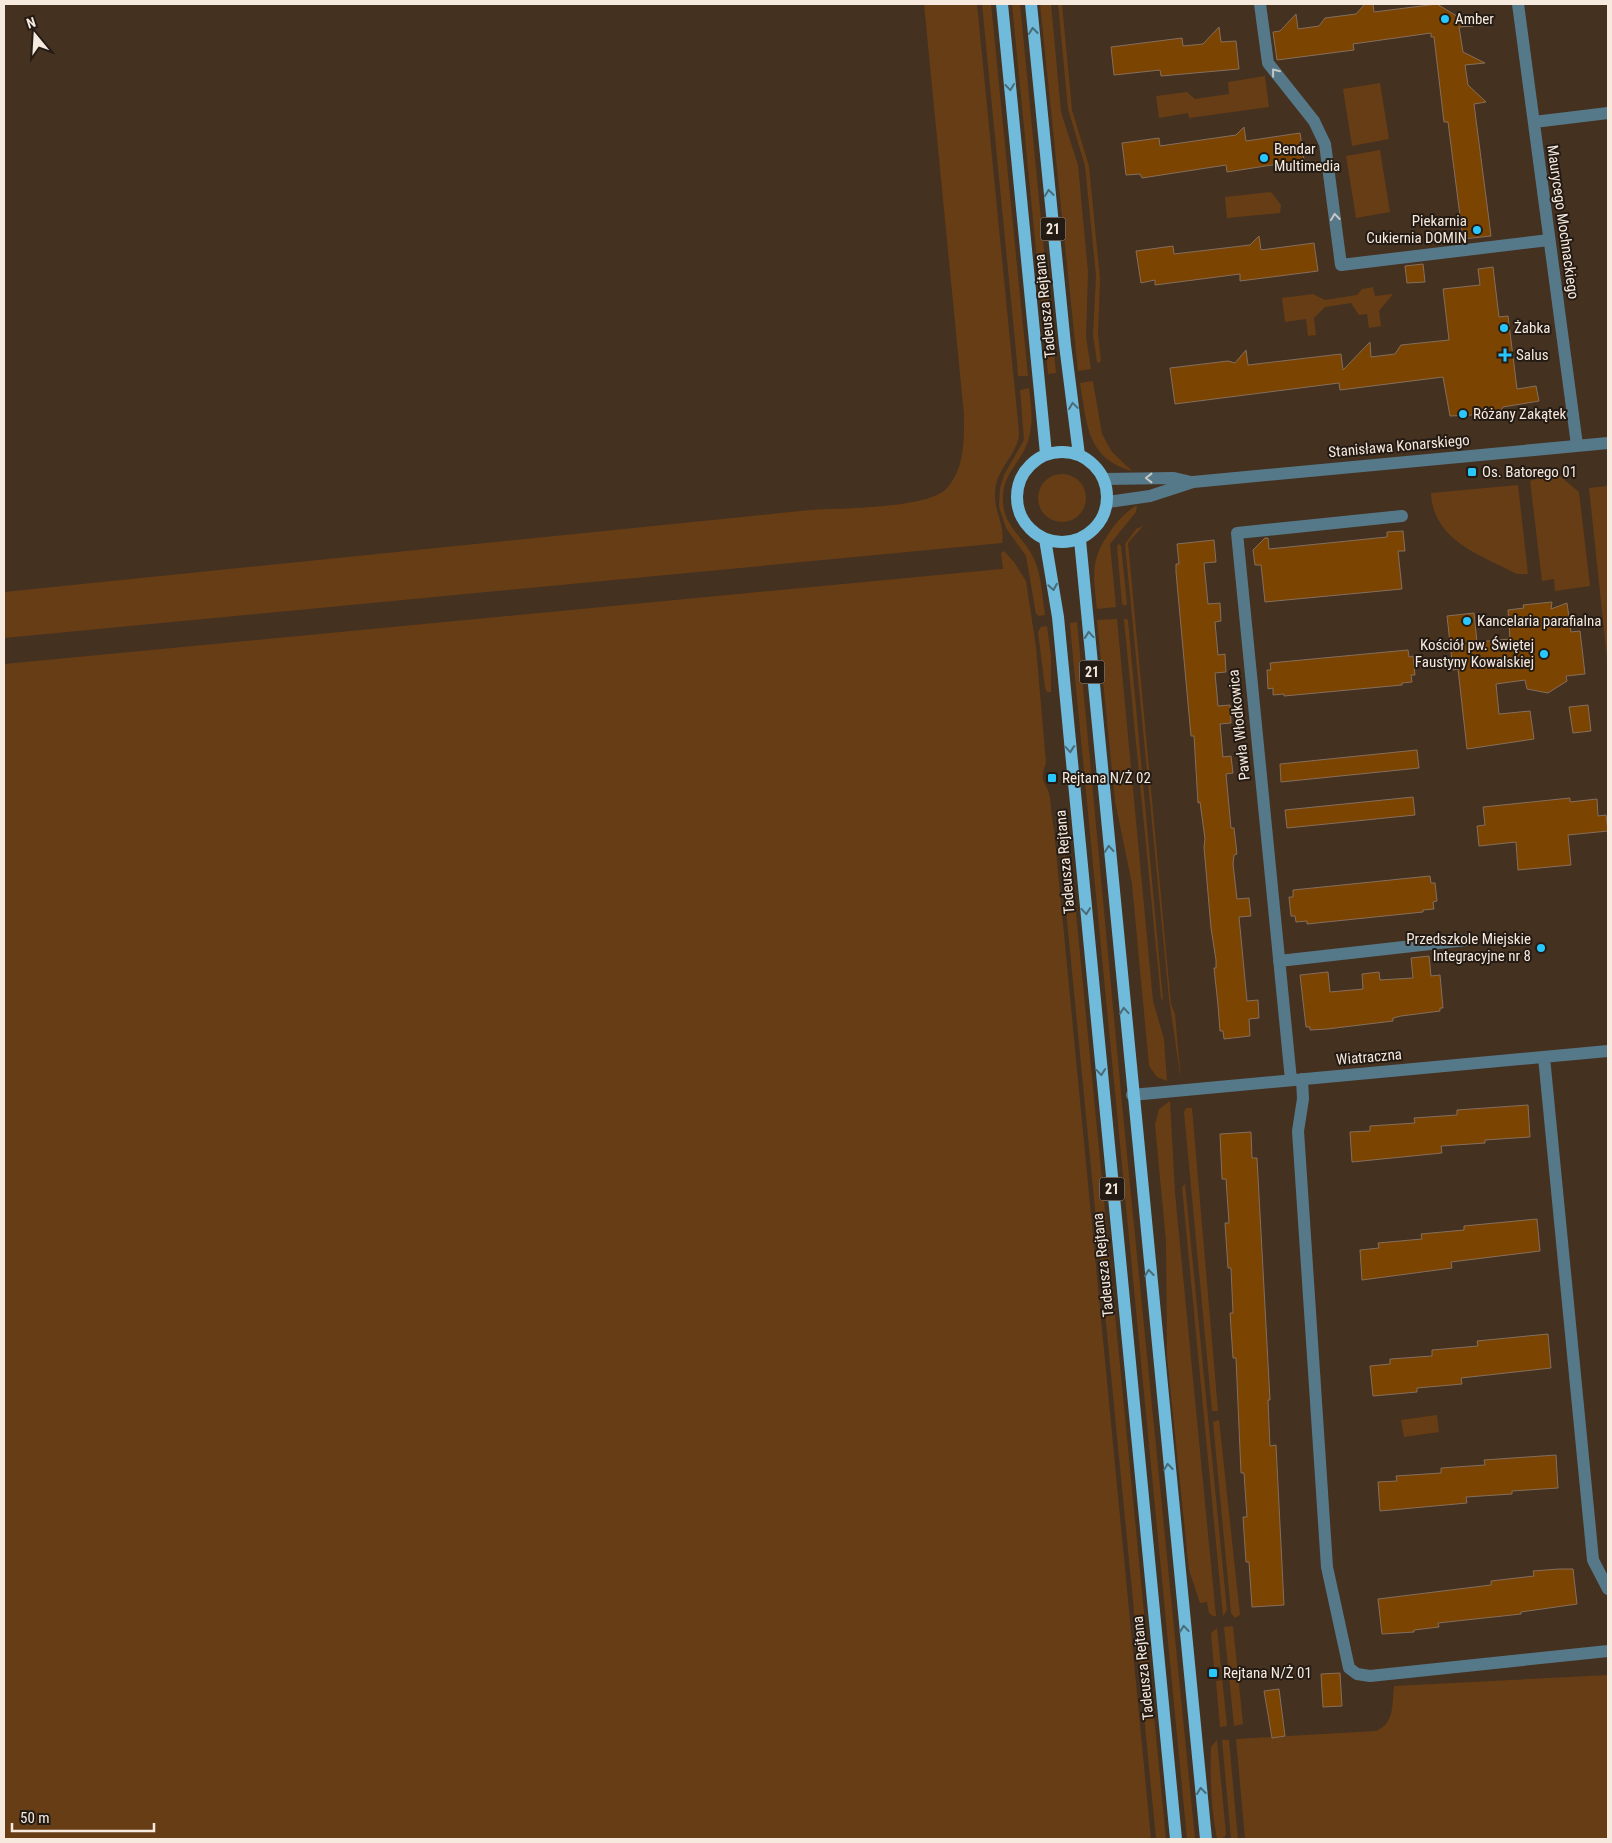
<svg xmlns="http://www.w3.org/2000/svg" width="1612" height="1843" font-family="'Roboto Condensed',sans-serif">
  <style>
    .green { fill: #673d15 }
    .building { fill: #7c4401; stroke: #856e5c }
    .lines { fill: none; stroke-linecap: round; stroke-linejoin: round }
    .minor { stroke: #567989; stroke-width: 12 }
    .major { stroke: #70bbdb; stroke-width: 12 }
    .oneway { stroke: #4a6b78 }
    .oneway2 { stroke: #c6c7c4 }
    .poi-dot { fill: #28c8ff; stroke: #241b14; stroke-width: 2 }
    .labels { text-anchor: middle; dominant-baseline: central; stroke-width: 4; stroke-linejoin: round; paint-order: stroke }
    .shield { fill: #241b14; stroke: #b7aba1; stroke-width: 1 }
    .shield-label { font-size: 14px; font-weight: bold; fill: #f6e9de }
    .poi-label { font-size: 15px; fill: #f6e9de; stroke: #241b14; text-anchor: start }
    .street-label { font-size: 15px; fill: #f6e9de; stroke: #241b14 }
  </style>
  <rect width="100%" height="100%" fill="#453120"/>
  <path class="green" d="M 924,4 L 977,4 L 1019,432 C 1019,452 1000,465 996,485 C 991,509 1006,524 1002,543 L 4,638 L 4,592 L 810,510 C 840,508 929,509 947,488 C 965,468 964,440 964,415 Z
    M 982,4 L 991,4 L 1028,376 L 1018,376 L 1017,362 Z
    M 1012,4 L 1020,4 L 1056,373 L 1048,374 Z
    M 1040,4 L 1051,4 L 1061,112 L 1078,165 L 1088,272 L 1086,337 L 1091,369 L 1078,371 Z
    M 1058,4 L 1062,4 L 1072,110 L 1089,166 L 1100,279 L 1098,334 L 1101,361 L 1099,363 L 1097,362 L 1093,335 L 1096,276 L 1085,166 L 1068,109 Z
    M 1265,76 L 1269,107 L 1189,118 L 1188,113 L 1159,118 L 1156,96 L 1187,92 L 1195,99 L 1229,94 L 1228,82 Z
    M 1380,83 L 1389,139 L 1352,146 L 1343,89 Z
    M 1380,150 L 1390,212 L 1356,218 L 1346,156 Z
    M 1271,192 L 1281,205 L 1280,213 L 1227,218 L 1225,197 Z
    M 1373,287 L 1375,296 L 1393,294 L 1379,311 L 1381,326 L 1369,328 L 1367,314 L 1359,315 L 1351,303 L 1325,307 L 1314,318 L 1316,335 L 1308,336 L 1306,319 L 1285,322 L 1282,298 L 1313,294 L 1325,300 L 1357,295 L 1362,289 Z
    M 1093,381 L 1102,434 L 1112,452 L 1132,471 C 1086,458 1087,423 1080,383 Z
    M 1029,388 C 1031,406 1034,423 1028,441 C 1020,465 1001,474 1003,503 C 1005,528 1025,538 1034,559 C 1042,576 1042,597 1045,615 L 1039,616 L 1036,614 L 1026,556 L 1006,528 L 999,507 L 1000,488 L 1004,475 L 1024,440 L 1020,390 Z
    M 1555,472 L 1579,492 L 1590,586 L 1555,591 L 1554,579 L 1542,581 L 1530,481 Z
    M1038 498a24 24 0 1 1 48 0a24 24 0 1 1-48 0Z
    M 1518,485 L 1528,574 L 1517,574 C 1481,555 1433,541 1431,493 Z
    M 1608,486 L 1608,668 L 1589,488 Z
    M 1137,505 L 1136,512 L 1110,544 L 1116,607 L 1097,609 C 1093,573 1090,560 1111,530 C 1119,519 1126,512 1137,505 Z
    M 1143,526 L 1128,543 L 1171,1004 L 1175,1014 L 1181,1081 L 1169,999 L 1125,544 L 1136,529 Z
    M 1119,544 L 1121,546 L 1127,604 L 1125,606 L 1122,604 L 1117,547 Z
    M 1004,551 L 1014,562 L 1026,581 L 1036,647 L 1046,763 C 1038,784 1047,780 1050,798 C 1051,808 1052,820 1054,830 L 1151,1839 L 4,1839 L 4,664 L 1001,569 L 1003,569 L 1001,553 Z
    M 1125,618 L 1128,620 L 1163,1000 L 1161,999 L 1124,620 Z
    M 1117,619 L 1153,1001 L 1164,1039 L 1167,1081 L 1157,1077 L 1149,1066 L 1132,884 L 1115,801 L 1097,620 Z
    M 1077,622 L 1123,1114 L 1195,1839 L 1187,1839 L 1070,626 L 1070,623 Z
    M 1047,626 L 1051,656 L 1051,692 L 1047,692 L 1045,688 L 1038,632 L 1041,627 Z
    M 1065,855 L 1073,882 L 1166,1839 L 1156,1839 L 1061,858 Z
    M 1170,1101 L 1175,1193 L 1216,1616 L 1213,1616 L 1209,1613 L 1207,1602 L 1200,1603 L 1189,1570 L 1167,1356 L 1166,1241 L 1155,1125 L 1159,1109 Z
    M 1186,1108 L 1192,1108 L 1218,1411 L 1212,1411 L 1184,1112 Z
    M 1185,1184 L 1227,1610 L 1223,1616 L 1182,1187 Z
    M 1437,1415 L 1439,1432 L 1404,1437 L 1401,1420 Z
    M 1219,1420 L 1240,1615 L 1235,1618 L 1231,1613 L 1213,1422 Z
    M 1233,1626 L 1243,1724 L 1234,1726 L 1224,1627 Z
    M 1217,1628 L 1227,1726 L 1220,1727 L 1216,1681 L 1222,1680 L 1220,1667 L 1214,1667 L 1211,1633 Z
    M 1608,1675 L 1608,1839 L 1245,1839 L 1236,1739 L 1376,1731 C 1395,1723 1392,1704 1394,1686 Z
    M 1217,1740 L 1226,1833 L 1225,1837 L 1217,1839 C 1211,1808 1210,1778 1211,1747 Z
    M 1222,1740 L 1229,1740 L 1238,1839 L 1231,1839 Z"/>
  <path class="building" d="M 1365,4 L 1373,4 L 1374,12 L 1437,4 L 1473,26 L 1459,27 L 1463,52 L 1485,63 L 1465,65 L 1468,85 L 1486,102 L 1474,104 L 1491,236 L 1463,239 L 1448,122 L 1444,122 L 1434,37 L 1431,37 L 1431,33 L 1353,44 L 1354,50 L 1277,60 L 1273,32 L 1280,31 L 1296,14 L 1298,29 L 1319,26 L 1325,18 L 1356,14 Z
    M 1219,27 L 1221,42 L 1236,41 L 1239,69 L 1161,76 L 1160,70 L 1114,75 L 1111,47 L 1182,38 L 1183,46 L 1203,44 Z
    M 1244,127 L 1246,141 L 1300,133 L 1304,160 L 1227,172 L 1226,165 L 1142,178 L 1140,174 L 1126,175 L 1122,143 L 1159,138 L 1160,146 L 1236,135 Z
    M 1259,236 L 1261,250 L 1314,243 L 1318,271 L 1240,281 L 1240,274 L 1155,285 L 1155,280 L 1141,283 L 1136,251 L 1173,246 L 1174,254 L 1250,245 Z
    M 1423,264 L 1425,282 L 1407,283 L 1405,266 Z
    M 1493,267 L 1499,317 L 1508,316 L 1517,389 L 1536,386 L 1539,401 L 1503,407 L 1501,410 L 1492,411 L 1490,409 L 1472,415 L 1450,416 L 1443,377 L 1340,390 L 1339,383 L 1175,404 L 1170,368 L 1228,361 L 1235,363 L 1246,350 L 1248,365 L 1341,354 L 1343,370 L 1370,342 L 1371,357 L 1395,354 L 1401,345 L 1449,340 L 1443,289 L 1480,285 L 1478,269 Z
    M 1403,531 L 1405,551 L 1398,551 L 1402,589 L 1265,602 L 1261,565 L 1255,565 L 1253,550 L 1265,538 L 1268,538 L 1269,549 L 1387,537 L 1387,532 Z
    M 1214,540 L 1216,562 L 1204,563 L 1208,604 L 1220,603 L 1221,621 L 1215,622 L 1218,655 L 1225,654 L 1226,672 L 1215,673 L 1218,706 L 1230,705 L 1231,723 L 1220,724 L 1223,757 L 1231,756 L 1233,773 L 1226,774 L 1231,828 L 1234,828 L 1237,854 L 1234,855 L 1233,864 L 1237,899 L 1249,898 L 1251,916 L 1239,917 L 1247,1001 L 1258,1000 L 1259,1018 L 1249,1019 L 1250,1036 L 1224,1039 L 1223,1031 L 1220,1031 L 1218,1005 L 1214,968 L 1216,968 L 1216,960 L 1211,928 L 1204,847 L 1205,839 L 1200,802 L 1198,803 L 1194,736 L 1191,736 L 1176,572 L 1176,564 L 1179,564 L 1177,544 Z
    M 1552,602 L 1551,609 L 1567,603 L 1571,632 L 1580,631 L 1585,674 L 1566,676 L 1567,681 L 1548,693 L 1527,689 L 1525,680 L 1496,684 L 1499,714 L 1530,711 L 1534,739 L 1467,749 L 1458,669 L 1453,670 L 1447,616 L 1474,613 L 1477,642 L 1510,639 L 1508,610 L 1524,608 L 1523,605 Z
    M 1408,650 L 1409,657 L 1413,656 L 1415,675 L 1411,675 L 1412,682 L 1402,683 L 1402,685 L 1284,696 L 1284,694 L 1273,695 L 1273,688 L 1268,689 L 1267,670 L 1271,670 L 1270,663 Z
    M 1588,705 L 1591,731 L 1573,733 L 1569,707 Z
    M 1417,750 L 1419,768 L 1281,782 L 1280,764 Z
    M 1413,797 L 1415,815 L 1287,828 L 1285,810 Z
    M 1570,798 L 1570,802 L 1597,799 L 1598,816 L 1606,815 L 1608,831 L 1568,835 L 1571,865 L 1518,870 L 1516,842 L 1479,846 L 1477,826 L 1485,825 L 1483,807 Z
    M 1430,876 L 1431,883 L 1435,883 L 1437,901 L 1433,902 L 1434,909 L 1423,910 L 1423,912 L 1307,924 L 1307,921 L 1296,922 L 1295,916 L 1291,916 L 1289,897 L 1293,897 L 1293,890 Z
    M 1429,956 L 1431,976 L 1440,975 L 1443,1008 L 1440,1008 L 1440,1011 L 1401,1016 L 1393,1018 L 1393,1021 L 1327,1029 L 1310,1030 L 1310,1027 L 1306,1027 L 1300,975 L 1328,972 L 1330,992 L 1363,989 L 1362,974 L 1379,972 L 1380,980 L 1413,978 L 1411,958 Z
    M 1528,1105 L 1530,1137 L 1485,1140 L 1485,1143 L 1441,1146 L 1442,1153 L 1352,1162 L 1350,1132 L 1370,1131 L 1370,1126 L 1415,1123 L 1414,1118 L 1457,1115 L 1457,1110 Z
    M 1251,1132 L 1252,1158 L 1257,1158 L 1270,1400 L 1268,1400 L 1270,1446 L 1276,1445 L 1284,1605 L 1252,1607 L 1249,1562 L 1246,1562 L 1243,1517 L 1247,1517 L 1244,1473 L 1241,1473 L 1236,1358 L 1233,1358 L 1230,1313 L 1233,1313 L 1231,1268 L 1228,1268 L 1225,1223 L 1229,1223 L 1226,1179 L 1222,1179 L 1220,1134 Z
    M 1537,1219 L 1540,1251 L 1451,1262 L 1452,1268 L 1362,1280 L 1360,1250 L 1379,1248 L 1378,1243 L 1422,1239 L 1421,1234 L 1464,1230 L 1464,1226 Z
    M 1548,1334 L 1551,1368 L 1461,1378 L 1462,1384 L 1417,1388 L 1417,1392 L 1373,1396 L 1370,1366 L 1390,1364 L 1390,1359 L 1432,1356 L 1432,1350 L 1478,1346 L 1477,1341 Z
    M 1556,1455 L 1558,1488 L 1512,1491 L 1512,1494 L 1466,1497 L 1467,1503 L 1380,1511 L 1378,1482 L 1397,1481 L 1396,1476 L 1441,1473 L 1441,1468 L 1485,1465 L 1484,1460 Z
    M 1559,1569 L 1573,1569 L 1577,1604 L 1521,1612 L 1521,1614 L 1438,1623 L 1439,1627 L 1414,1630 L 1414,1632 L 1382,1634 L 1378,1599 L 1491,1585 L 1491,1581 L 1534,1576 L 1533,1571 Z
    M 1340,1673 L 1342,1706 L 1323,1707 L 1321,1674 Z
    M 1279,1689 L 1285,1736 L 1272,1738 L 1264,1691 Z"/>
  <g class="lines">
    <path class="minor" d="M 1260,4 L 1268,63 L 1314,121 L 1325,144 L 1341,265 L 1549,240
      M 1518,4 L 1577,445
      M 1534,122 L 1608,113
      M 1104,479 L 1174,478 L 1191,482
      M 1108,502 L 1150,496 L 1193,482 L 1608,443
      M 1279,961 L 1466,940
      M 1544,1057 L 1593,1560 L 1608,1589
      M 1302,1079 L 1303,1099 L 1298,1131 L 1327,1567 L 1349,1668 L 1357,1674 L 1370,1676 L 1608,1651
      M 1291,1080 L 1237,533 L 1402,516
      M 1132,1095 L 1608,1051"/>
    <path class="major" d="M 1002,4 L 1046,454
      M 1031,4 L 1065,345 L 1079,455
      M1017 497a45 45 0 1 1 90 0a45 45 0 1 1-90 0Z
      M 1045,539 L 1058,617 L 1176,1839
      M 1080,540 L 1206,1839"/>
  </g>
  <defs><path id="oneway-chevron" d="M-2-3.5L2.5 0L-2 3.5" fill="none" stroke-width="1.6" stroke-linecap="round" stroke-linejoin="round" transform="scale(1.25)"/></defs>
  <g class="oneway">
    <use href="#oneway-chevron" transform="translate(1033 31) rotate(-96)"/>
    <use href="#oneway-chevron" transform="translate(1010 87) rotate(84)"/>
    <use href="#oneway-chevron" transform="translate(1049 193) rotate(-96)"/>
    <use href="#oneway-chevron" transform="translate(1073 406) rotate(-98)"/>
    <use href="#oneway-chevron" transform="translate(1053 587) rotate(80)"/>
    <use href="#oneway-chevron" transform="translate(1089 635) rotate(-95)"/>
    <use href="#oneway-chevron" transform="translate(1070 749) rotate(85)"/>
    <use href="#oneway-chevron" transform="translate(1109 849) rotate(-95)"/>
    <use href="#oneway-chevron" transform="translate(1086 911) rotate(85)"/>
    <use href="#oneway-chevron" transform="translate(1124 1011) rotate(-95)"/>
    <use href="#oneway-chevron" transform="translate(1101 1072) rotate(85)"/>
    <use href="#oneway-chevron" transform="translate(1149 1273) rotate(-96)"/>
    <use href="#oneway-chevron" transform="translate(1168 1467) rotate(-96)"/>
    <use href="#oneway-chevron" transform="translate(1184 1629) rotate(-96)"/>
    <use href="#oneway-chevron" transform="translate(1201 1791) rotate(-96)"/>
  </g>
  <g class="oneway2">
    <use href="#oneway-chevron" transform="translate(1275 72) rotate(-128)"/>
    <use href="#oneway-chevron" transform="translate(1335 217) rotate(-97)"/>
    <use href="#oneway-chevron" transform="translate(1149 478) rotate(180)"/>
  </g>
  <g class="poi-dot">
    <circle cx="1445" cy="19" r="5"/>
    <circle cx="1264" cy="158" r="5"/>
    <circle cx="1477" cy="230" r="5"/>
    <circle cx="1504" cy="328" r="5"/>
    <path d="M1502.5 347.5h5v5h5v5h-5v5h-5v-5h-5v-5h5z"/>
    <circle cx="1463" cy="414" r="5"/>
    <rect x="1467" y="467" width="10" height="10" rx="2.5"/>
    <circle cx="1467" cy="621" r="5"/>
    <circle cx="1544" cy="654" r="5"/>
    <rect x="1047" y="773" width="10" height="10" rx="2.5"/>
    <circle cx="1541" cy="948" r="5"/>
    <rect x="1208" y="1668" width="10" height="10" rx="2.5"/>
  </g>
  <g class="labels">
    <g class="shield">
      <rect x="1040.5" y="217.5" width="25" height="23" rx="4"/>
      <rect x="1079.5" y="660.5" width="25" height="23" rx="4"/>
      <rect x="1099.5" y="1177.5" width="25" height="23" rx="4"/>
    </g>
    <g class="shield-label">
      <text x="1053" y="229">21</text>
      <text x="1092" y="672">21</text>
      <text x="1112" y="1189">21</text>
    </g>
    <g class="poi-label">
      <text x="1455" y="19">Amber</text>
      <text x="1274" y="149">Bendar<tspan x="1274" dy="17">Multimedia</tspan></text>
      <text x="1467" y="221" text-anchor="end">Piekarnia<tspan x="1467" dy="17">Cukiernia DOMIN</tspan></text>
      <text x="1514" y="328">Żabka</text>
      <text x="1516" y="355">Salus</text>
      <text x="1473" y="414">Różany Zakątek</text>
      <text x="1482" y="472">Os. Batorego 01</text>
      <text x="1477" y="621">Kancelaria parafialna</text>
      <text x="1534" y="645" text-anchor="end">Kościół pw. Świętej<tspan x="1534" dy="17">Faustyny Kowalskiej</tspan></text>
      <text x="1062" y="778">Rejtana N/Ż 02</text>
      <text x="1531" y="939" text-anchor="end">Przedszkole Miejskie<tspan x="1531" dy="17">Integracyjne nr 8</tspan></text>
      <text x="1223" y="1673">Rejtana N/Ż 01</text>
    </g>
    <g class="street-label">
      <text transform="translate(1563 222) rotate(82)">Maurycego Mochnackiego</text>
      <text transform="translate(1045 306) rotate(-96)">Tadeusza Rejtana</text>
      <text transform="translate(1399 446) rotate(-5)">Stanisława Konarskiego</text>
      <text transform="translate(1239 725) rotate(-96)">Pawła Włodkowica</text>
      <text transform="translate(1065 862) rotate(-95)">Tadeusza Rejtana</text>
      <text transform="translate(1369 1057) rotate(-5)">Wiatraczna</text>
      <text transform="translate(1103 1265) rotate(-96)">Tadeusza Rejtana</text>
      <text transform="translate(1143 1668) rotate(-96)">Tadeusza Rejtana</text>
    </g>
  </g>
  <rect width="1612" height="1843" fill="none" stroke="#f6e9de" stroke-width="10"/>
  <g transform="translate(35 35) rotate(342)" stroke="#241b14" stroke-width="4" paint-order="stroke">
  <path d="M0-4L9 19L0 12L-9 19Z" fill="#f6e9de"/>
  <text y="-8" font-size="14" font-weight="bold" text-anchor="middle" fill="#f6e9de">N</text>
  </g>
  <path d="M12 1823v8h142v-8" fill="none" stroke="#f6e9de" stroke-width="2.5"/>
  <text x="20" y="1823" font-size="15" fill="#f6e9de" stroke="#241b14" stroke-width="4" paint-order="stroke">50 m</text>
</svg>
